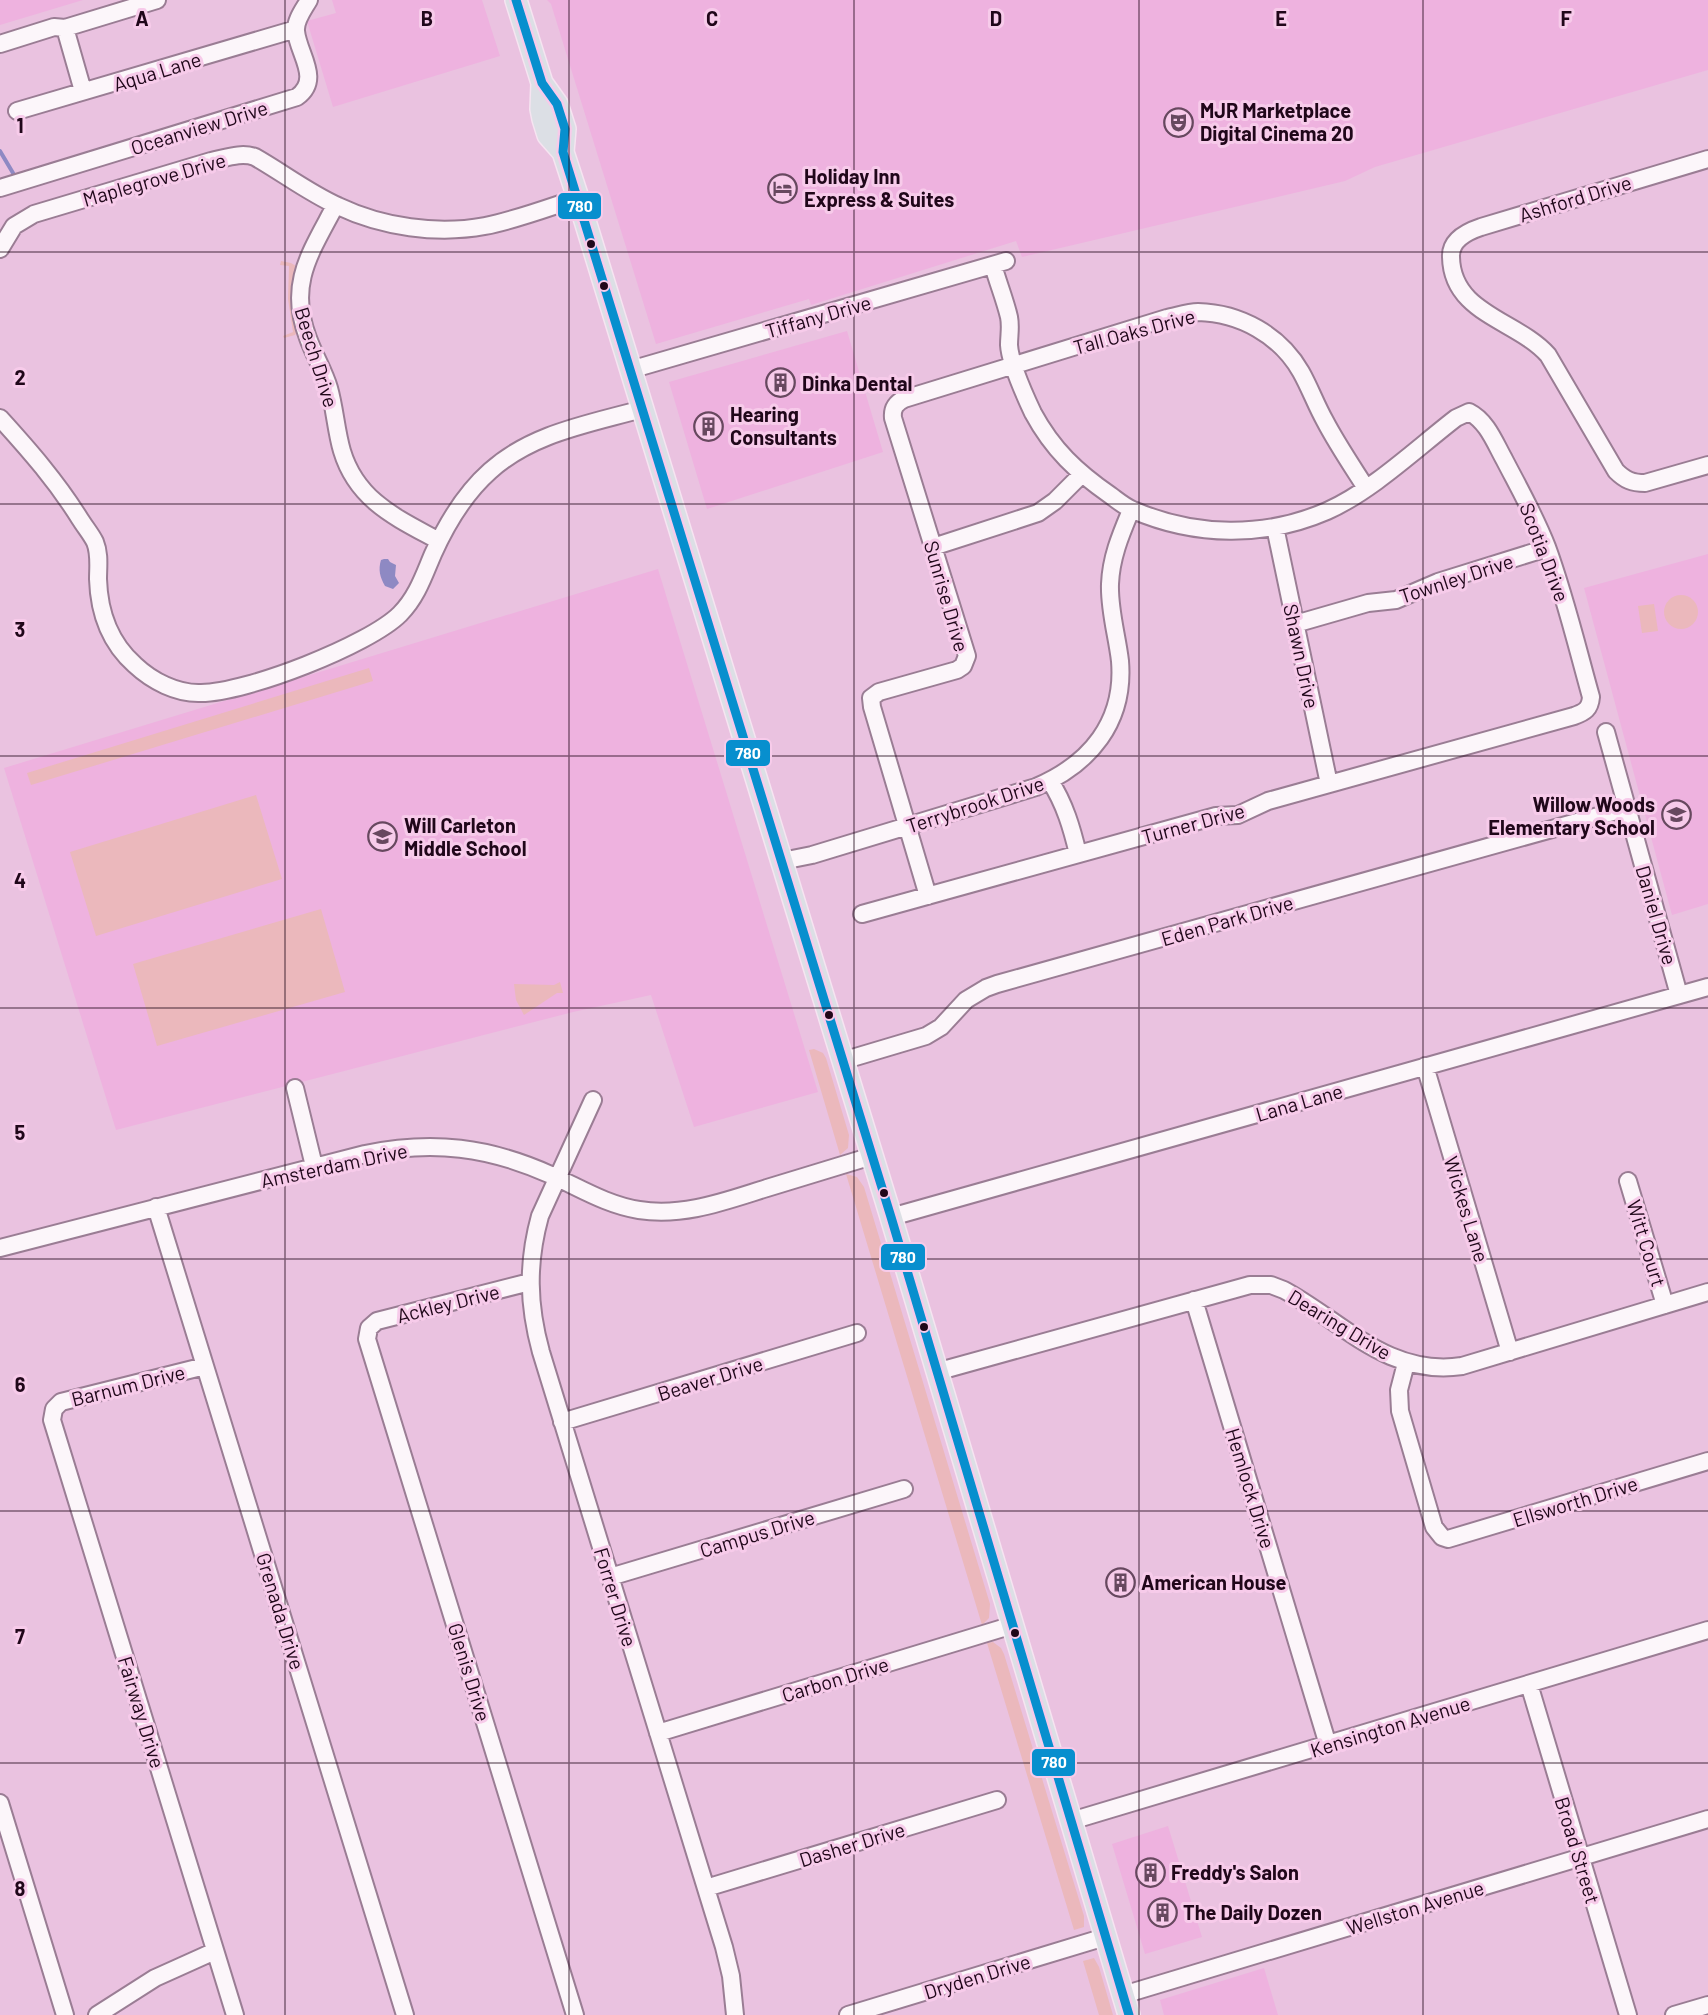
<svg xmlns="http://www.w3.org/2000/svg" width="1708" height="2015" font-family="Barlow,sans-serif">
  <style>
    .built { fill: #eeb2df }
    .green { fill: #ebb8bc }
    .water { fill: #8e89c3 }
    .lines { fill: none; stroke-linecap: round; stroke-linejoin: round }
    .stream { stroke: #8e89c3; stroke-width: 4 }
    .minor-casing { stroke: #9a7d94; stroke-width: 20 }
    .major-casing { stroke: #f6e4f1; stroke-width: 24 }
    .minor { stroke: #fcf6fa; stroke-width: 16 }
    .major { stroke: #dcdfe5; stroke-width: 21 }
    .bus-1-casing { stroke: #f7cbea; stroke-width: 14 }
    .bus-1 { stroke: #078fce; stroke-width: 9 }
    .grid { fill: none; stroke: #20071a; stroke-width: 1.5; stroke-opacity: 0.55 }
    .bus-dot { fill: #20071a; stroke: #f7cbea; stroke-width: 2 }
    .labels { text-anchor: middle; dominant-baseline: central; stroke-width: 6; stroke-linejoin: round; paint-order: stroke }
    .street-label { font-size: 20px; fill: #20071a; stroke: #f7cbea }
    .poi-label { font-size: 20px; font-weight: bold; fill: #20071a; stroke: #f7cbea; text-anchor: start }
    .grid-label { font-size: 20px; text-anchor: middle; font-weight: bold; fill: #20071a; stroke: #f7cbea; stroke-width: 6; stroke-linejoin: round; paint-order: stroke }
    .line-badge { stroke: #f7cbea; stroke-width: 2 }
    .badge-label { font-size: 16px; text-anchor: middle; font-weight: bold; fill: #fff }
  </style>
  <rect width="100%" height="100%" fill="#eac2e0"/>
  <path class="built" d="M 0,0 L 83,0 L 0,25 Z
    M 332,0 L 482,0 L 500,56 L 333,107 L 307,21 L 336,13 Z
    M 547,0 L 1708,0 L 1708,70 L 1375,167 L 1345,181 L 1022,257 L 1016,241 L 811,305 L 809,299 L 656,344 L 551,4 Z
    M 847,331 L 883,452 L 707,509 L 669,382 Z
    M 1708,554 L 1708,904 L 1672,915 L 1584,588 Z
    M 658,569 L 818,1092 L 694,1127 L 651,995 L 573,1012 L 116,1130 L 4,768 Z
    M 1168,1826 L 1202,1937 L 1145,1954 L 1112,1844 Z
    M 1264,1968 L 1278,2015 L 1164,2015 L 1160,2000 Z"/>
  <path class="green" d="M 281,261 L 291,263 L 296,266 L 296,269 L 298,331 L 295,335 L 284,338 L 283,336 L 293,332 L 288,299 L 289,266 L 280,265 Z
    M1664 612a17 17 0 1 1 34 0a17 17 0 1 1-34 0Z
    M 1654,604 L 1658,631 L 1642,633 L 1638,606 Z
    M 369,668 L 373,681 L 31,785 L 27,773 Z
    M 256,795 L 282,879 L 96,936 L 70,852 Z
    M 321,909 L 345,992 L 157,1046 L 133,964 Z
    M 560,982 L 563,993 L 557,993 L 524,1015 L 516,1000 L 514,984 L 554,985 Z
    M 814,1049 L 823,1053 L 826,1058 L 849,1135 L 848,1148 L 840,1155 L 809,1050 Z
    M 846,1174 L 857,1177 L 864,1187 L 990,1604 L 989,1618 L 982,1625 Z
    M 993,1642 L 1001,1648 L 1004,1654 L 1084,1916 L 1084,1927 L 1074,1930 L 987,1643 Z
    M 1094,1958 L 1099,1967 L 1113,2015 L 1099,2015 L 1083,1961 Z"/>
  <path class="water" d="M 384,559 L 388,559 L 390,562 L 396,565 L 395,576 L 399,583 L 393,589 L 385,586 C 380,577 378,570 381,560 Z"/>
  <g class="lines">
    <path class="stream" d="M 0,151 L 13,173"/>
    <defs>
      <path id="minor" d="M 65,28 L 83,91
        M 0,44 L 54,27 L 65,28 L 157,0
        M 17,111 L 296,29
        M 1708,159 L 1481,227 C 1466,232 1450,240 1451,257 C 1452,314 1517,320 1548,355 L 1616,471 C 1625,480 1632,483 1645,483 L 1708,465
        M 0,188 L 297,97 C 322,79 298,54 296,31 C 295,20 304,9 309,0
        M 335,206 C 311,252 287,284 308,338 C 314,355 324,371 329,388 C 335,409 336,431 342,451 C 357,501 397,518 439,541
        M 0,249 L 14,226 L 34,214 L 211,161 C 226,158 241,152 255,157 C 283,173 309,193 338,206 C 382,227 437,235 485,226 C 516,220 547,208 578,198
        M 630,370 L 1006,261
        M 0,418 C 30,451 57,482 80,519 C 85,527 91,534 95,542 C 100,554 98,567 98,579 C 99,612 109,642 135,665 C 152,681 177,694 201,693 C 246,693 369,645 400,614 C 417,597 424,575 433,554 C 447,523 464,494 490,471 C 532,433 589,424 642,409
        M 1275,527 L 1329,784
        M 933,547 L 1038,513 L 1055,501 L 1081,475
        M 1295,624 L 1368,603 L 1396,600 L 1438,582 L 1547,548
        M 1606,732 L 1679,995
        M 1050,781 C 1065,804 1072,829 1078,854
        M 782,861 L 812,855 L 1036,787 C 1090,764 1125,722 1120,661 C 1117,635 1109,610 1110,584 C 1111,557 1121,534 1131,510
        M 928,896 L 872,707 L 871,698 L 879,692 L 957,670 L 963,666 L 967,656 L 893,418 C 892,408 896,403 904,399 L 1167,318 C 1177,316 1188,312 1198,312 C 1240,313 1280,335 1301,372 C 1310,388 1316,405 1325,421 C 1337,444 1352,466 1366,488
        M 862,914 L 1216,816 L 1238,815 L 1268,801 L 1574,716 C 1585,712 1590,709 1591,697 C 1577,647 1565,596 1547,547 C 1535,516 1519,488 1504,459 C 1495,443 1487,421 1469,412 L 1456,418 C 1417,448 1372,491 1327,511 C 1265,538 1195,537 1133,510 C 1125,507 1117,500 1110,495 C 1077,472 1053,450 1033,413 C 1025,396 1010,363 1009,345 C 1009,335 1011,327 1009,317 C 1005,300 998,283 993,265
        M 842,1061 L 926,1036 L 941,1027 L 966,1000 L 986,988 L 997,984 L 1627,808
        M 1425,1066 L 1510,1352
        M 295,1088 L 314,1166
        M 593,1100 L 540,1216 C 527,1263 528,1305 541,1352 L 724,1947 L 731,1976 L 735,2015
        M 1628,1181 L 1665,1305
        M 156,1207 L 405,2015
        M 891,1217 L 1708,987
        M 0,1248 L 365,1154 C 433,1140 489,1147 551,1175 C 580,1188 607,1205 639,1210 C 684,1217 725,1201 767,1188 C 802,1177 837,1167 872,1156
        M 530,1282 L 377,1321 L 369,1328 L 367,1339 L 575,2015
        M 1194,1300 L 1328,1745
        M 1406,1363 L 1399,1390 L 1400,1411 L 1434,1527 L 1442,1537 L 1448,1539 L 1708,1461
        M 205,1366 L 61,1402 L 54,1409 L 52,1420 L 235,2015
        M 936,1372 L 1250,1285 L 1271,1285 L 1284,1290 C 1343,1322 1388,1377 1462,1366 L 1708,1292
        M 562,1422 L 857,1333
        M 610,1577 L 904,1489
        M 1529,1684 L 1628,2015
        M 658,1733 L 1013,1625
        M 0,1803 L 65,2015
        M 1071,1821 L 1708,1630
        M 706,1888 L 997,1800
        M 1123,1995 L 1708,1819
        M 97,2015 L 155,1978 L 215,1951
        M 848,2015 L 1105,1937
        M 1674,2015 L 1708,2005"/>
      <path id="major" d="M 516,0 L 542,83 L 557,104 L 565,129 L 563,152
        M 542,83 L 541,109 L 543,119 L 548,135 L 563,152 L 578,198 L 891,1217 L 1129,2015"/>
    </defs>
    <use href="#minor" class="minor-casing"/>
    <use href="#major" class="major-casing"/>
    <use href="#minor" class="minor"/>
    <use href="#major" class="major"/>
    <defs>
      <path id="bus-1" d="M 516,0 L 542,83 L 557,104 L 565,129 L 563,152 L 891,1217 L 1129,2015"/>
    </defs>
    <use href="#bus-1" class="bus-1-casing"/>
    <use href="#bus-1" class="bus-1"/>
  </g>
  <path class="grid" d="M 285,0 L 285,2015M 569,0 L 569,2015M 854,0 L 854,2015M 1139,0 L 1139,2015M 1423,0 L 1423,2015M 0,252 L 1708,252M 0,504 L 1708,504M 0,756 L 1708,756M 0,1008 L 1708,1008M 0,1259 L 1708,1259M 0,1511 L 1708,1511M 0,1763 L 1708,1763"/>
  <defs>
    <symbol id="theatre-ring" viewBox="-11 -11 22 22"><circle r="9.5" fill="#f7cbea" stroke="#67485f" stroke-width="1.5"/><path d="M-5-5.5Q0-4 5-5.5V0Q5 5 0 6Q-5 5-5 0ZM-3.3-2.5H-1v1.5H-3.3ZM1-2.5H3.3v1.5H1ZM-2.8 1Q0 5.5 2.8 1Z" fill="#67485f"/></symbol>
    <symbol id="hotel-ring" viewBox="-11 -11 22 22"><circle r="9.5" fill="#f7cbea" stroke="#67485f" stroke-width="1.5"/><path d="M-6-4.5h1.5V1H6V5H4.5V3h-9V5H-6ZM-4 0a1.8 1.8 0 1 1 3.6 0ZM.5 0V-2.5h3Q6-2.5 6 0Z" fill="#67485f"/></symbol>
    <symbol id="building-ring" viewBox="-11 -11 22 22"><circle r="9.5" fill="#f7cbea" stroke="#67485f" stroke-width="1.5"/><path d="M-4-6H4V6H1V3H-1V6H-4ZM-2.5-4.3h1.7v1.8h-1.7ZM.8-4.3h1.7v1.8H.8ZM-2.5-1h1.7V.8h-1.7ZM.8-1h1.7V.8H.8Z" fill="#67485f"/></symbol>
    <symbol id="school-ring" viewBox="-11 -11 22 22"><circle r="9.5" fill="#f7cbea" stroke="#67485f" stroke-width="1.5"/><path d="M0-5L7-2L0 1L-7-2ZM-4 1L0 2.5L4 1V4Q0 6-4 4Z" fill="#67485f"/></symbol>
  </defs>
  <g fill-rule="evenodd">
    <use href="#theatre-ring" x="1162" y="106" width="33" height="33"/>
    <use href="#hotel-ring" x="766" y="172" width="33" height="33"/>
    <use href="#building-ring" x="764" y="366" width="33" height="33"/>
    <use href="#building-ring" x="692" y="410" width="33" height="33"/>
    <use href="#school-ring" x="1660" y="798" width="33" height="33"/>
    <use href="#school-ring" x="366" y="820" width="33" height="33"/>
    <use href="#building-ring" x="1104" y="1566" width="33" height="33"/>
    <use href="#building-ring" x="1134" y="1856" width="33" height="33"/>
    <use href="#building-ring" x="1146" y="1896" width="33" height="33"/>
  </g>
  <g class="bus-dot">
    <circle cx="591" cy="244" r="5"/>
    <circle cx="604" cy="286" r="5"/>
    <circle cx="829" cy="1015" r="5"/>
    <circle cx="884" cy="1193" r="5"/>
    <circle cx="924" cy="1327" r="5"/>
    <circle cx="1015" cy="1633" r="5"/>
  </g>
  <g class="labels">
    <g class="street-label">
      <text transform="translate(157 71) rotate(-17)">Aqua Lane</text>
      <text transform="translate(199 127) rotate(-17)">Oceanview Drive</text>
      <text transform="translate(154 179) rotate(-16)">Maplegrove Drive</text>
      <text transform="translate(1575 198) rotate(-17)">Ashford Drive</text>
      <text transform="translate(818 316) rotate(-16)">Tiffany Drive</text>
      <text transform="translate(1134 331) rotate(-15)">Tall Oaks Drive</text>
      <text transform="translate(317 357) rotate(73)">Beech Drive</text>
      <text transform="translate(1545 552) rotate(69)">Scotia Drive</text>
      <text transform="translate(1456 578) rotate(-18)">Townley Drive</text>
      <text transform="translate(947 596) rotate(74)">Sunrise Drive</text>
      <text transform="translate(1302 656) rotate(78)">Shawn Drive</text>
      <text transform="translate(975 804) rotate(-18)">Terrybrook Drive</text>
      <text transform="translate(1193 823) rotate(-15)">Turner Drive</text>
      <text transform="translate(1657 915) rotate(74)">Daniel Drive</text>
      <text transform="translate(1227 920) rotate(-16)">Eden Park Drive</text>
      <text transform="translate(1299 1102) rotate(-16)">Lana Lane</text>
      <text transform="translate(334 1165) rotate(-12)">Amsterdam Drive</text>
      <text transform="translate(1467 1209) rotate(73)">Wickes Lane</text>
      <text transform="translate(1647 1243) rotate(73)">Witt Court</text>
      <text transform="translate(448 1303) rotate(-14)">Ackley Drive</text>
      <text transform="translate(1340 1324) rotate(31)">Dearing Drive</text>
      <text transform="translate(710 1378) rotate(-17)">Beaver Drive</text>
      <text transform="translate(128 1385) rotate(-14)">Barnum Drive</text>
      <text transform="translate(1251 1488) rotate(73)">Hemlock Drive</text>
      <text transform="translate(1575 1501) rotate(-17)">Ellsworth Drive</text>
      <text transform="translate(757 1533) rotate(-17)">Campus Drive</text>
      <text transform="translate(616 1597) rotate(73)">Forrer Drive</text>
      <text transform="translate(281 1611) rotate(73)">Grenada Drive</text>
      <text transform="translate(470 1672) rotate(73)">Glenis Drive</text>
      <text transform="translate(835 1679) rotate(-17)">Carbon Drive</text>
      <text transform="translate(142 1712) rotate(73)">Fairway Drive</text>
      <text transform="translate(1390 1726) rotate(-17)">Kensington Avenue</text>
      <text transform="translate(852 1844) rotate(-17)">Dasher Drive</text>
      <text transform="translate(1578 1850) rotate(73)">Broad Street</text>
      <text transform="translate(1415 1907) rotate(-17)">Wellston Avenue</text>
      <text transform="translate(977 1976) rotate(-17)">Dryden Drive</text>
    </g>
    <g class="poi-label">
      <text x="1200" y="110">MJR Marketplace<tspan x="1200" dy="23">Digital Cinema 20</tspan></text>
      <text x="804" y="176">Holiday Inn<tspan x="804" dy="23">Express &amp; Suites</tspan></text>
      <text x="802" y="383">Dinka Dental</text>
      <text x="730" y="414">Hearing<tspan x="730" dy="23">Consultants</tspan></text>
      <text x="1655" y="804" text-anchor="end">Willow Woods<tspan x="1655" dy="23">Elementary School</tspan></text>
      <text x="404" y="825">Will Carleton<tspan x="404" dy="23">Middle School</tspan></text>
      <text x="1141" y="1582">American House</text>
      <text x="1171" y="1872">Freddy's Salon</text>
      <text x="1183" y="1912">The Daily Dozen</text>
    </g>
  </g>
  <g class="grid-label">
    <text x="142" y="26">A</text>
    <text x="427" y="26">B</text>
    <text x="712" y="26">C</text>
    <text x="996" y="26">D</text>
    <text x="1281" y="26">E</text>
    <text x="1566" y="26">F</text>
    <text x="20" y="133">1</text>
    <text x="20" y="385">2</text>
    <text x="20" y="637">3</text>
    <text x="20" y="888">4</text>
    <text x="20" y="1140">5</text>
    <text x="20" y="1392">6</text>
    <text x="20" y="1644">7</text>
    <text x="20" y="1896">8</text>
  </g>
  <g class="line-badge">
    <rect x="557" y="192" width="45" height="28" rx="6" fill="#078fce"/>
    <rect x="725" y="739" width="46" height="28" rx="6" fill="#078fce"/>
    <rect x="880" y="1243" width="46" height="28" rx="6" fill="#078fce"/>
    <rect x="1031" y="1748" width="45" height="29" rx="6" fill="#078fce"/>
  </g>
  <g class="badge-label">
    <text x="580" y="212">780</text>
    <text x="748" y="759">780</text>
    <text x="903" y="1263">780</text>
    <text x="1054" y="1768">780</text>
  </g>
</svg>
